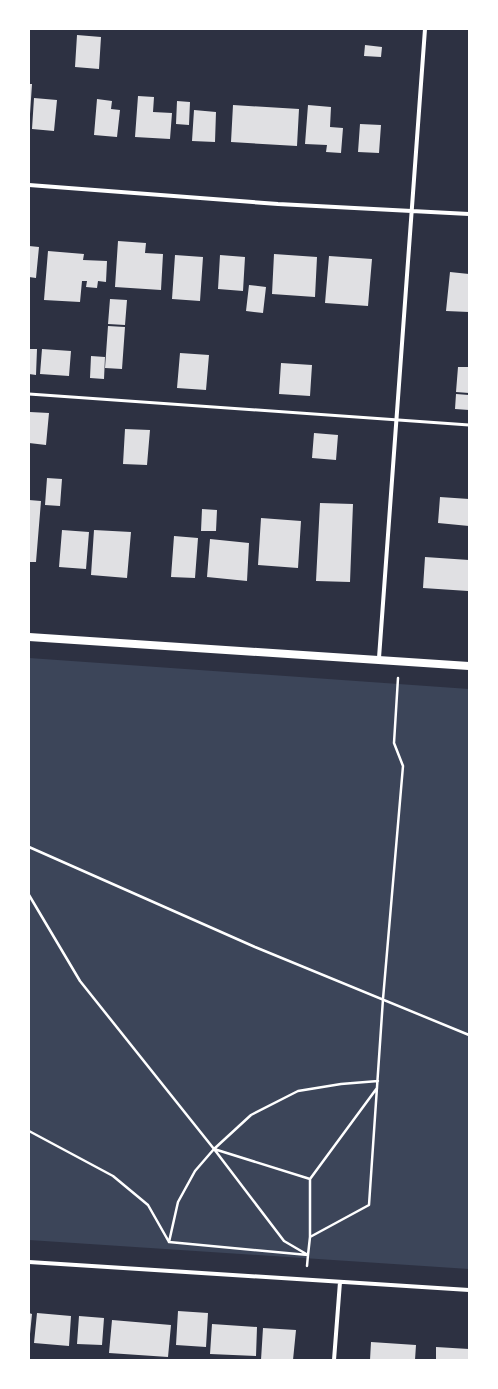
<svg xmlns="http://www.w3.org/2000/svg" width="498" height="1389" font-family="'Titillium Web',sans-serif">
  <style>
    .green { fill: #3c4559 }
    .building { fill: #e0e0e3 }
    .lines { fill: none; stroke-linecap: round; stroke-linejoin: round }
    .path { stroke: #fff; stroke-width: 2.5 }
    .service { stroke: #fff; stroke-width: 3 }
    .minor { stroke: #fff; stroke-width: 4 }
    .secondary { stroke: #fff; stroke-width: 8 }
  </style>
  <rect width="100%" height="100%" fill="#2d3142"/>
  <path class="green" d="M 29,658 L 469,689 L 469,1269 L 29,1240 Z"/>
  <path class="building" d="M 77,35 L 101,37 L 99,69 L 75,67 Z
    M 365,45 L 382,47 L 381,57 L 364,56 Z
    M 29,84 L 32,84 L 30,114 L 29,114 Z
    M 138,96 L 154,97 L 153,112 L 172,113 L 170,139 L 135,137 Z
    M 34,98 L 57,100 L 54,131 L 32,129 Z
    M 97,99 L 112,101 L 111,109 L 120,110 L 117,137 L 94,135 Z
    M 177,101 L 190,102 L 189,125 L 176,124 Z
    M 233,105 L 299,109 L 297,146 L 231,142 Z
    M 308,105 L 331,107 L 330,127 L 343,128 L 341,153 L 326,152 L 327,145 L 305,144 Z
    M 194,110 L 216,112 L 215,142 L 192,141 Z
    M 360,124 L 381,125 L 379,153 L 358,152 Z
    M 118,241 L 146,243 L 145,253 L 163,254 L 161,290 L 115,287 Z
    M 29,246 L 39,247 L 36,278 L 29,277 Z
    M 48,251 L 84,254 L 83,260 L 107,261 L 106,282 L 98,281 L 97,288 L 86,287 L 87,281 L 82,281 L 80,302 L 44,300 Z
    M 274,254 L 317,257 L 315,297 L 272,294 Z
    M 175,255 L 203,257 L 200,301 L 172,299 Z
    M 220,255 L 245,257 L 243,291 L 218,289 Z
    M 329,256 L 372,259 L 368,306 L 325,303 Z
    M 450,272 L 469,274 L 469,312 L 446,311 Z
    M 249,285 L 266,287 L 263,313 L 246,311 Z
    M 110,299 L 127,300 L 125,325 L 108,324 Z
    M 108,326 L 125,327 L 122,369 L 105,368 Z
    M 29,349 L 37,349 L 36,375 L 29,374 Z
    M 42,349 L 71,351 L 69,376 L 40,374 Z
    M 180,353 L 209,355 L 206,390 L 177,388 Z
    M 91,356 L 105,357 L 104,379 L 90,378 Z
    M 281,363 L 312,365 L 310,396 L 279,394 Z
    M 458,367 L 469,367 L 469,393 L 456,392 Z
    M 456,394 L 469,395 L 469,410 L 455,409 Z
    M 30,412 L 49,413 L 46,445 L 29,443 Z
    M 125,429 L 150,430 L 147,465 L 123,464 Z
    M 314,433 L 338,435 L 336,460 L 312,458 Z
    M 47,478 L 62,479 L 60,506 L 45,505 Z
    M 440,497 L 469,499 L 469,526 L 438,523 Z
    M 29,500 L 41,501 L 36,562 L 29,562 Z
    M 320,503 L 353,504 L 350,582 L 316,581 Z
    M 202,509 L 217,510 L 216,531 L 201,531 Z
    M 261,518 L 301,521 L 298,568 L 258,565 Z
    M 62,530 L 89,532 L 86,569 L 59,567 Z
    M 94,530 L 131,532 L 127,578 L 91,575 Z
    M 174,536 L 198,538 L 195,578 L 171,577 Z
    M 210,539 L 249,543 L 247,581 L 207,577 Z
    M 425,557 L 469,560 L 468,591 L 423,588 Z
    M 178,1311 L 208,1313 L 206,1347 L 176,1345 Z
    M 29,1313 L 32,1314 L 30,1334 L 29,1334 Z
    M 37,1313 L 71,1316 L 69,1346 L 34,1343 Z
    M 79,1316 L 104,1318 L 102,1345 L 77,1344 Z
    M 112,1320 L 171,1325 L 168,1357 L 109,1353 Z
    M 212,1324 L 257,1327 L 256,1356 L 210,1354 Z
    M 263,1328 L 296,1330 L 293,1360 L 261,1360 Z
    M 371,1342 L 416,1345 L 415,1360 L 370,1360 Z
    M 436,1347 L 469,1349 L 469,1360 L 436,1360 Z"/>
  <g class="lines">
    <path class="path" d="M 29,847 L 255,947 L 469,1035
      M 29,895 L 80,981 L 214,1149 L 284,1241 L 308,1255 L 307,1266
      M 29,1131 L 113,1176 L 148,1205 L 169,1242 L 308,1255 L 310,1237
      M 214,1149 L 310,1179 L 310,1237 L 369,1205 L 383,999 L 403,766 L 394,743 L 398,678
      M 310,1179 L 377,1088
      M 169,1242 L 178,1202 L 195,1171 L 214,1149 L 251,1115 L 298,1091 L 341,1084 L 378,1081"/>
    <path class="service" d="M 29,394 L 469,425"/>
    <path class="minor" d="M 29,185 L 278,204 L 469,214
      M 379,658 L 425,29
      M 29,1262 L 469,1290
      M 334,1360 L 340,1282"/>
    <path class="secondary" d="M 29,637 L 469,666"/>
  </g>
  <rect width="498" height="1389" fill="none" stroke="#ffffff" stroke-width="60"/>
</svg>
